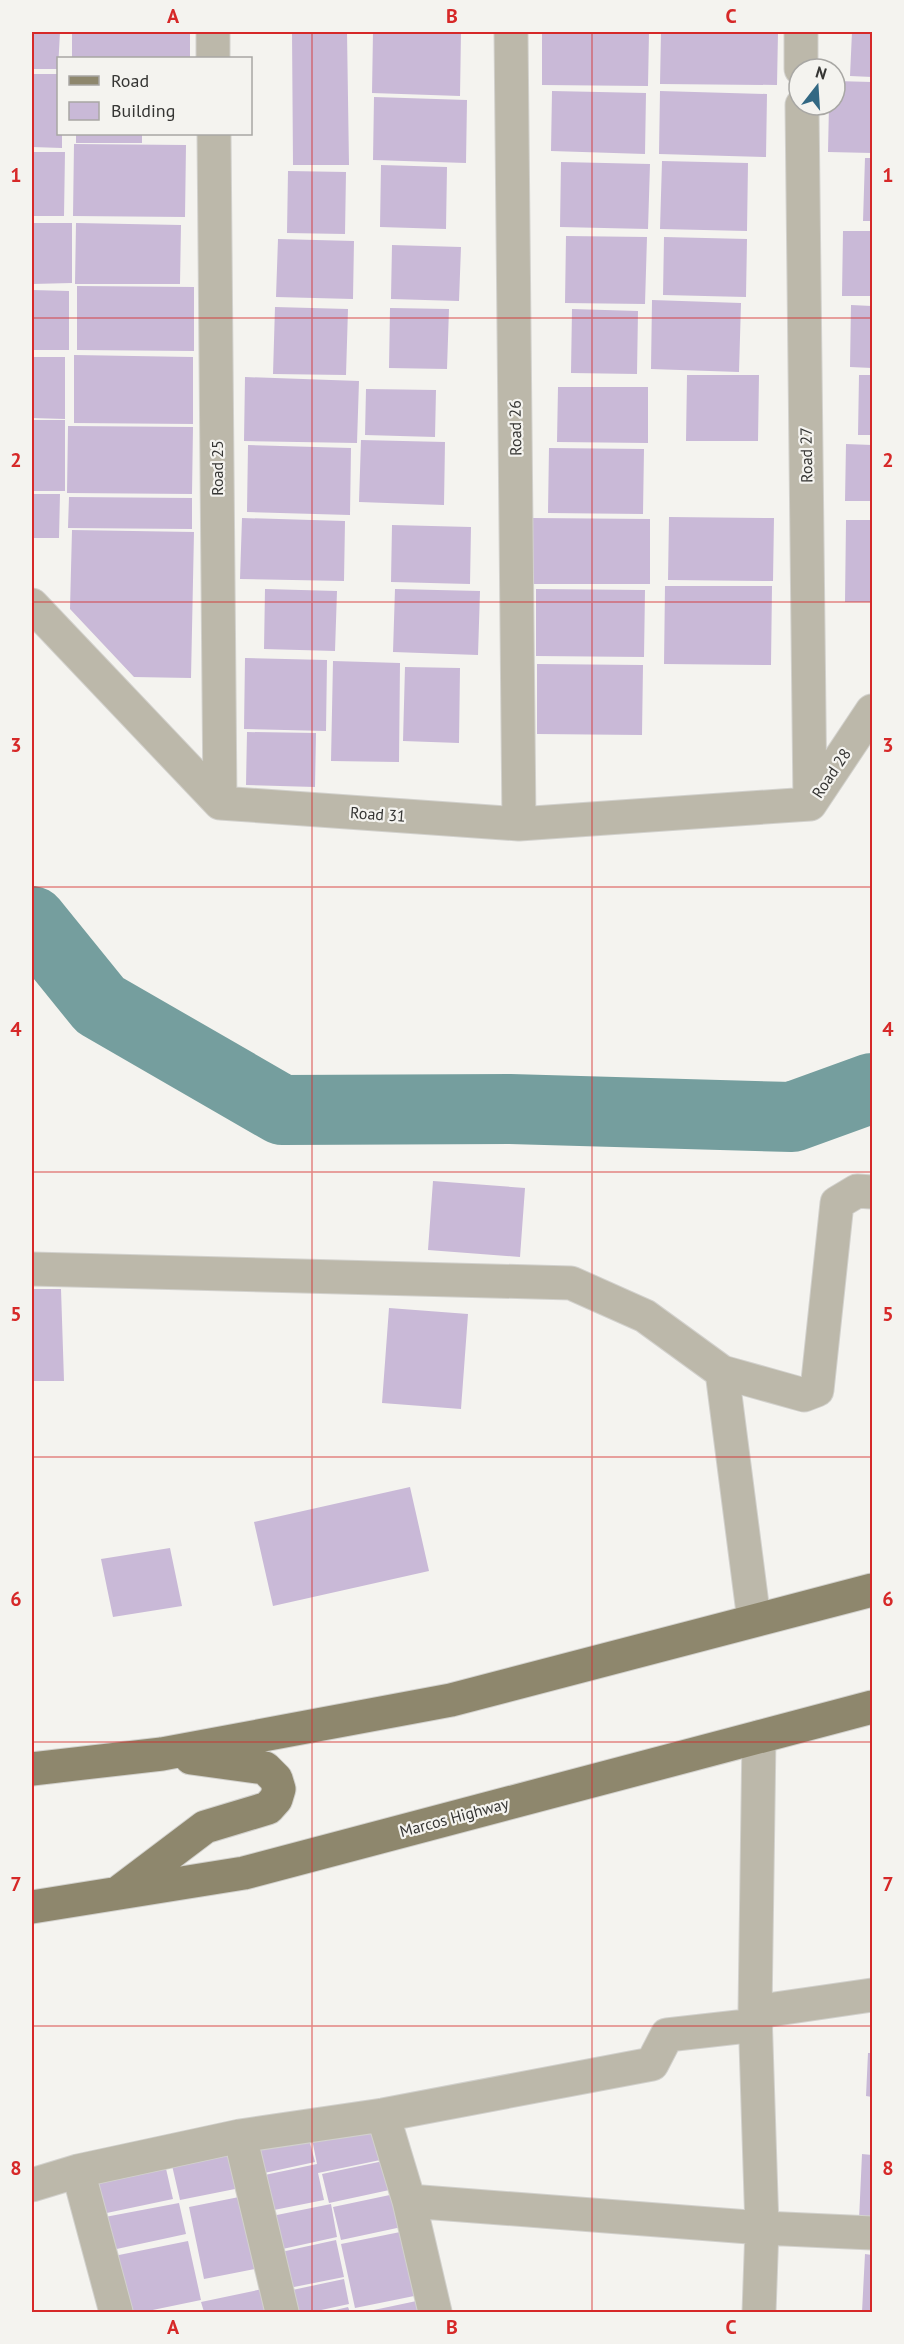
<svg xmlns="http://www.w3.org/2000/svg" width="904" height="2344" font-family="'PT Sans',sans-serif">
  <style>
    .lines { fill: none; stroke-linecap: round; stroke-linejoin: round }
    .river { stroke: #759e9e; stroke-width: 70 }
    .building { fill: #c9b9d7 }
    .minor-casing { stroke: #d2d1cd; stroke-width: 35 }
    .major-casing { stroke: #d2d1cd; stroke-width: 35 }
    .minor { stroke: #bcb8aa; stroke-width: 33 }
    .major { stroke: #8e876d; stroke-width: 33 }
    .grid { fill: none; stroke: #d62828; stroke-width: 1.5; stroke-opacity: 0.55 }
    .labels { text-anchor: middle; dominant-baseline: central; stroke-width: 4.5; stroke-linejoin: round; paint-order: stroke }
    .street-label { font-size: 16px; fill: #353533; stroke: #f4f3ef }
    .neatline { fill: none; stroke: #d62828; stroke-width: 2 }
    .grid-label { font-size: 20px; text-anchor: middle; font-weight: bold; fill: #d62828 }
  </style>
  <rect width="100%" height="100%" fill="#f4f3ef"/>
  <g class="lines">
    <path class="river" d="M 32,921 L 100,1005 L 282,1110 L 510,1109 L 792,1117 L 872,1088"/>
  </g>
  <path class="building" d="M 32,32 L 60,32 L 58,69 L 32,69 Z
    M 72,32 L 190,32 L 190,58 L 72,58 Z
    M 292,32 L 347,32 L 349,165 L 293,165 Z
    M 373,32 L 461,32 L 460,96 L 372,93 Z
    M 542,32 L 649,32 L 648,86 L 542,85 Z
    M 661,32 L 778,32 L 777,85 L 660,84 Z
    M 852,32 L 872,32 L 872,77 L 850,76 Z
    M 32,74 L 58,74 L 58,134 L 62,134 L 62,148 L 32,147 Z
    M 835,81 L 872,82 L 872,153 L 828,152 L 829,105 L 835,105 Z
    M 552,91 L 646,93 L 645,154 L 551,151 Z
    M 660,91 L 767,94 L 766,157 L 659,154 Z
    M 374,97 L 467,100 L 466,163 L 373,160 Z
    M 76,134 L 142,134 L 142,143 L 76,143 Z
    M 74,144 L 186,145 L 185,217 L 73,216 Z
    M 32,152 L 65,152 L 64,216 L 32,216 Z
    M 865,158 L 872,158 L 872,221 L 863,221 Z
    M 662,161 L 748,163 L 747,231 L 660,229 Z
    M 561,162 L 650,164 L 648,229 L 560,227 Z
    M 381,165 L 447,167 L 446,229 L 380,227 Z
    M 288,171 L 346,172 L 345,234 L 287,233 Z
    M 32,223 L 72,223 L 72,283 L 32,284 Z
    M 76,223 L 181,225 L 180,284 L 75,284 Z
    M 843,231 L 872,231 L 872,296 L 842,296 Z
    M 566,236 L 647,237 L 645,304 L 565,303 Z
    M 664,237 L 747,239 L 746,297 L 663,295 Z
    M 278,239 L 354,241 L 353,299 L 276,297 Z
    M 392,245 L 461,247 L 459,301 L 391,299 Z
    M 77,286 L 194,287 L 194,351 L 77,350 Z
    M 32,290 L 69,291 L 69,350 L 32,350 Z
    M 652,300 L 741,303 L 739,372 L 651,369 Z
    M 851,305 L 872,306 L 872,368 L 850,367 Z
    M 275,307 L 348,309 L 346,375 L 273,374 Z
    M 390,308 L 449,309 L 447,369 L 389,368 Z
    M 572,309 L 638,311 L 637,374 L 571,373 Z
    M 74,355 L 193,357 L 193,424 L 74,423 Z
    M 32,357 L 65,357 L 65,419 L 32,418 Z
    M 687,375 L 759,375 L 758,441 L 686,441 Z
    M 859,375 L 872,375 L 872,435 L 858,435 Z
    M 245,377 L 359,381 L 357,443 L 244,441 Z
    M 558,387 L 648,387 L 648,443 L 557,442 Z
    M 366,389 L 436,390 L 435,437 L 365,435 Z
    M 32,420 L 65,420 L 65,491 L 32,491 Z
    M 68,426 L 193,427 L 192,494 L 67,493 Z
    M 361,440 L 445,442 L 444,505 L 359,502 Z
    M 846,444 L 872,445 L 872,501 L 845,501 Z
    M 248,445 L 351,448 L 350,515 L 247,512 Z
    M 549,448 L 644,449 L 643,514 L 548,513 Z
    M 32,494 L 60,494 L 59,538 L 32,538 Z
    M 69,497 L 192,498 L 192,529 L 68,528 Z
    M 669,517 L 774,518 L 773,581 L 668,580 Z
    M 242,518 L 345,521 L 344,581 L 240,579 Z
    M 533,518 L 650,519 L 650,584 L 533,584 Z
    M 846,520 L 872,520 L 872,602 L 845,602 Z
    M 392,525 L 471,527 L 470,584 L 391,582 Z
    M 72,530 L 194,532 L 191,678 L 134,677 L 70,609 Z
    M 665,586 L 772,586 L 771,665 L 664,664 Z
    M 265,589 L 337,591 L 335,651 L 264,649 Z
    M 395,589 L 480,591 L 478,655 L 393,652 Z
    M 536,589 L 645,590 L 644,657 L 536,656 Z
    M 245,658 L 327,660 L 326,731 L 244,729 Z
    M 333,661 L 400,663 L 399,762 L 331,761 Z
    M 537,664 L 643,665 L 642,735 L 537,734 Z
    M 405,667 L 460,668 L 459,743 L 403,741 Z
    M 247,732 L 316,733 L 315,787 L 246,785 Z
    M 433,1181 L 525,1188 L 520,1257 L 428,1250 Z
    M 32,1289 L 61,1289 L 64,1381 L 32,1381 Z
    M 389,1308 L 468,1314 L 461,1409 L 382,1403 Z
    M 410,1487 L 429,1571 L 273,1606 L 254,1522 Z
    M 170,1548 L 182,1606 L 113,1617 L 101,1559 Z
    M 868,2053 L 872,2053 L 872,2097 L 866,2096 Z
    M 382,2119 L 390,2158 L 318,2173 L 324,2200 L 259,2213 L 251,2178 L 317,2164 L 311,2134 Z
    M 308,2135 L 315,2162 L 251,2176 L 245,2148 Z
    M 241,2145 L 250,2186 L 180,2200 L 171,2161 Z
    M 862,2154 L 872,2155 L 872,2221 L 859,2220 Z
    M 164,2160 L 173,2199 L 102,2214 L 93,2175 Z
    M 388,2160 L 394,2189 L 329,2203 L 322,2174 Z
    M 404,2192 L 411,2225 L 341,2240 L 333,2207 Z
    M 249,2195 L 265,2267 L 204,2279 L 189,2207 Z
    M 179,2203 L 186,2234 L 112,2250 L 105,2217 Z
    M 331,2204 L 337,2237 L 269,2252 L 262,2218 Z
    M 410,2230 L 424,2294 L 355,2308 L 341,2244 Z
    M 336,2240 L 344,2277 L 279,2290 L 272,2254 Z
    M 188,2241 L 201,2300 L 143,2312 L 126,2312 L 114,2256 Z
    M 865,2254 L 872,2255 L 872,2312 L 862,2312 Z
    M 344,2279 L 349,2304 L 312,2312 L 287,2312 L 283,2292 Z
    M 272,2287 L 278,2312 L 204,2312 L 201,2302 Z
    M 426,2299 L 429,2312 L 369,2312 L 369,2311 Z
    M 348,2307 L 350,2312 L 327,2312 Z"/>
  <g class="lines">
    <defs>
      <path id="minor" d="M 213,32 L 213,58
        M 511,32 L 519,824
        M 801,32 L 801,69
        M 802,105 L 810,804
        M 214,134 L 220,803
        M 32,605 L 220,803 L 519,824 L 810,804
        M 810,804 L 872,711
        M 32,1269 L 571,1283 L 645,1316 L 722,1372 L 754,1620
        M 722,1372 L 804,1395 L 817,1390 L 837,1203 L 857,1191 L 872,1192
        M 759,1737 L 755,2012 L 762,2228 L 759,2312
        M 755,2012 L 872,1995
        M 383,2115 L 409,2201 L 435,2312
        M 240,2136 L 282,2312
        M 78,2171 L 116,2312
        M 32,2185 L 78,2171 L 240,2136 L 383,2115 L 652,2064 L 667,2035 L 756,2025
        M 409,2201 L 762,2228 L 872,2233"/>
      <path id="major" d="M 32,1769 L 162,1754 L 451,1700 L 872,1590
        M 119,1892 L 205,1827 L 268,1808 L 276,1799 L 279,1789 L 276,1779 L 265,1768 L 191,1758
        M 32,1907 L 244,1873 L 872,1707"/>
    </defs>
    <use href="#minor" class="minor-casing"/>
    <use href="#major" class="major-casing"/>
    <use href="#minor" class="minor"/>
    <use href="#major" class="major"/>
  </g>
  <path class="grid" d="M 312,32 L 312,2312M 592,32 L 592,2312M 32,318 L 872,318M 32,602 L 872,602M 32,887 L 872,887M 32,1172 L 872,1172M 32,1457 L 872,1457M 32,1742 L 872,1742M 32,2026 L 872,2026"/>
  <g class="labels">
    <g class="street-label">
      <text transform="translate(515 428) rotate(-91)">Road 26</text>
      <text transform="translate(806 455) rotate(-91)">Road 27</text>
      <text transform="translate(217 468) rotate(-90)">Road 25</text>
      <text transform="translate(831 773) rotate(-56)">Road 28</text>
      <text transform="translate(378 814) rotate(4)">Road 31</text>
      <text transform="translate(454 1817) rotate(-15)">Marcos Highway</text>
    </g>
  </g>
  <rect width="904" height="2344" fill="none" stroke="#f4f3ef" stroke-width="66"/>
  <rect x="57" y="57" width="195" height="78" fill="#f4f3ef" stroke="#a8a7a4" stroke-width="1.5"/>
  <rect x="69" y="76" width="30" height="9" fill="#8e876d" stroke="#a8a7a4" stroke-width="1.5"/>
  <text x="111" y="87" font-size="18" fill="#353533">Road</text>
  <rect x="69" y="102" width="30" height="18" fill="#c9b9d7" stroke="#a8a7a4" stroke-width="1.5"/>
  <text x="111" y="117" font-size="18" fill="#353533">Building</text>
  <g transform="translate(817 87) rotate(17)"><circle r="28" fill="#f4f3ef" stroke="#a8a7a4" stroke-width="1.5"/>
  <path d="M0-4.5L10 22L0 15L-10 22Z" fill="#326883"/>
  <text y="-9" font-size="16" font-weight="bold" text-anchor="middle" fill="#353533">N</text>
  </g>
  <rect x="33" y="33" width="838" height="2278" class="neatline"/>
  <g class="grid-label">
    <text x="173" y="23">A</text>
    <text x="452" y="23">B</text>
    <text x="731" y="23">C</text>
    <text x="16" y="182">1</text>
    <text x="888" y="182">1</text>
    <text x="16" y="467">2</text>
    <text x="888" y="467">2</text>
    <text x="16" y="752">3</text>
    <text x="888" y="752">3</text>
    <text x="16" y="1036">4</text>
    <text x="888" y="1036">4</text>
    <text x="16" y="1321">5</text>
    <text x="888" y="1321">5</text>
    <text x="16" y="1606">6</text>
    <text x="888" y="1606">6</text>
    <text x="16" y="1891">7</text>
    <text x="888" y="1891">7</text>
    <text x="16" y="2175">8</text>
    <text x="888" y="2175">8</text>
    <text x="173" y="2334">A</text>
    <text x="452" y="2334">B</text>
    <text x="731" y="2334">C</text>
  </g>
</svg>
